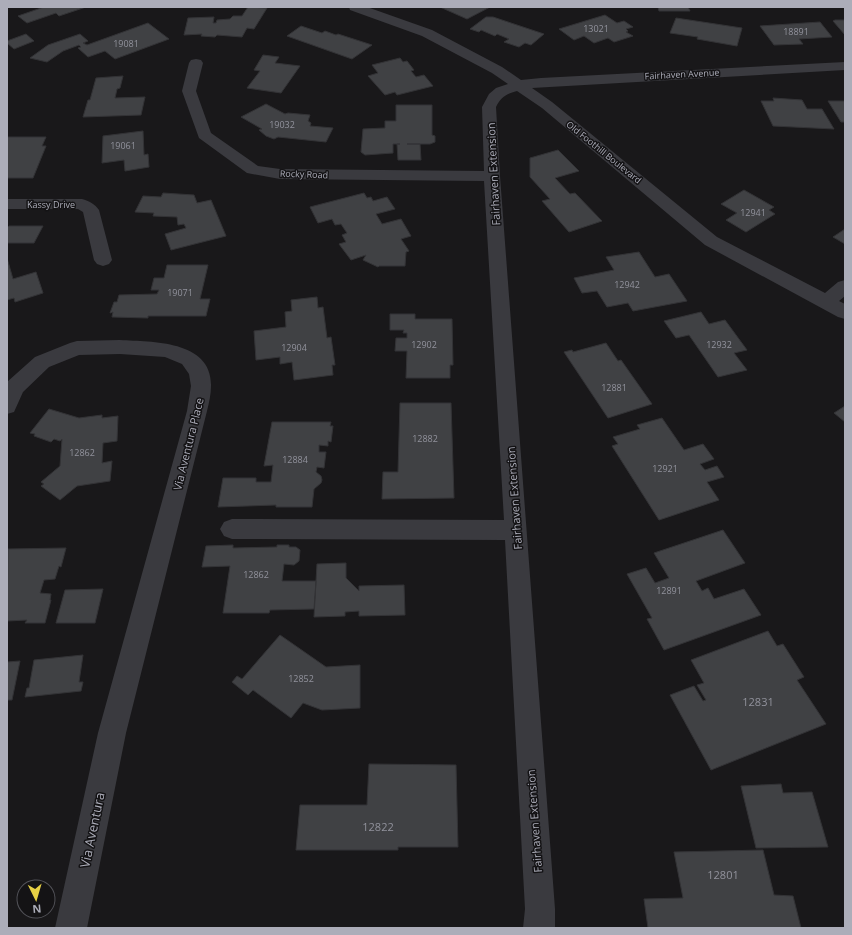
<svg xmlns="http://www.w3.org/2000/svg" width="852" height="935" font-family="'Open Sans',sans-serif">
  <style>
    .building { fill: #404144; stroke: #333336 }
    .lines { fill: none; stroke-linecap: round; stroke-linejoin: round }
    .minor { fill: #3a3a3f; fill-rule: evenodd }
    .labels { text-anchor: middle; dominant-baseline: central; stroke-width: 3; stroke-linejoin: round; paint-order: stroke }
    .number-label { font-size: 9px; fill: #91929c }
    .far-street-label { font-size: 9px; fill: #acadb9; stroke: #141315 }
    .street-label { font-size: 11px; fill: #acadb9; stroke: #141315 }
    .near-number-label { font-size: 11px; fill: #91929c }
    .near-street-label { font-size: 13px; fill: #acadb9; stroke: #141315 }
  </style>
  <rect width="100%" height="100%" fill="#19181a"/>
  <path class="building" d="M 44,7 L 86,7 L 59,16 L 56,13 L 27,23 L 18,16 Z
    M 248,7 L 267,8 L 254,29 L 247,28 L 242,37 L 217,35 L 215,37 L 201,36 L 202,34 L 184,35 L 188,18 L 214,17 L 213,23 L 216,23 L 217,20 L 230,19 L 233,16 L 242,16 Z
    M 440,7 L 490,7 L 467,19 Z
    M 658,7 L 688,7 L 690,11 L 659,11 Z
    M 605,15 L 617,23 L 624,21 L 633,27 L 626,29 L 628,31 L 626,32 L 633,36 L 614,42 L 608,38 L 594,43 L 584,36 L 574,40 L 559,29 Z
    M 486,17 L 493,17 L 544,34 L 531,45 L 525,43 L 519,47 L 504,42 L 509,39 L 497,34 L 495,36 L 481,30 L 479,32 L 470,29 Z
    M 676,18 L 742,28 L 737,46 L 697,39 L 698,37 L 670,33 Z
    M 835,20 L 845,20 L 845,35 L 833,21 Z
    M 820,22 L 832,37 L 799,39 L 803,44 L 774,45 L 760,26 Z
    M 148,23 L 169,39 L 115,59 L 105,51 L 88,57 L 78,48 L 81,47 L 79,45 L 63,51 L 47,62 L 30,58 L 48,45 L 80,34 L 88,41 L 83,43 L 87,45 Z
    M 301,26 L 322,33 L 325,31 L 336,35 L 338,34 L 372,45 L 352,59 L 287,36 Z
    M 26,34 L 34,41 L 14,49 L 7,43 L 7,41 Z
    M 263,55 L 279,57 L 275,63 L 300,66 L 281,93 L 247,88 L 260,71 L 254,70 Z
    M 400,58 L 403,62 L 407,61 L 414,70 L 411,71 L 416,77 L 424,75 L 433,86 L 397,95 L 395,92 L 385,95 L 368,76 L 378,73 L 372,65 Z
    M 123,76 L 120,88 L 117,89 L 115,98 L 145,97 L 141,115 L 83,117 L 88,100 L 90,100 L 96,78 Z
    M 773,98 L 802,100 L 807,109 L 822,109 L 834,129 L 773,126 L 761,101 L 774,101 Z
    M 828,101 L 845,101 L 845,122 L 841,122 Z
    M 266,104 L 285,114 L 288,113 L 310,115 L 308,121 L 311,123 L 310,126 L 333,128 L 326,142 L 278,137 L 274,139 L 266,136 L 259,130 L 262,129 L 241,117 Z
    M 396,105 L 432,105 L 432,135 L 435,136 L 435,142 L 430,144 L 407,144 L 420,144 L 421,160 L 398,160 L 397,144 L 400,144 L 393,144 L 393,153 L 365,155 L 361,152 L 363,129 L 385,128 L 385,121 L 396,121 Z
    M 143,131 L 144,155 L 148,154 L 149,167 L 125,171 L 124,160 L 102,163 L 103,136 Z
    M 7,137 L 46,137 L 42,146 L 46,146 L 33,178 L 7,178 Z
    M 558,150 L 579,171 L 555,178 L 570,194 L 575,193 L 602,221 L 569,232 L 542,201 L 550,199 L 530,177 L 530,158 Z
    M 744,190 L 774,207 L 769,210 L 775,214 L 746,232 L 726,220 L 737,213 L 721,204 Z
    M 163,193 L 194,195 L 197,203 L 211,200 L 226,236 L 171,250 L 165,234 L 186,228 L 184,224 L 178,225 L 177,217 L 153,216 L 154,213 L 135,212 L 143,196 L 161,197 Z
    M 364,193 L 367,198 L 371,197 L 373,201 L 387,197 L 395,209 L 376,214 L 382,224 L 401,219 L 411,236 L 401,239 L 409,251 L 406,252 L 405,266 L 379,266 L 378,267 L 363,260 L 366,255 L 351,260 L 339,244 L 346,242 L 342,235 L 347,233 L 341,224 L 335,225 L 332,219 L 318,223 L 310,207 Z
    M 9,226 L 43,226 L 34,243 L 7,243 L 7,228 Z
    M 845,229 L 845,244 L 833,237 Z
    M 639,252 L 655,277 L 669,274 L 687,301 L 633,311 L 628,303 L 607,307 L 597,291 L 582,293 L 574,278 L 614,270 L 606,257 Z
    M 7,258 L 13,279 L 36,272 L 43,293 L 15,302 L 14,298 L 7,300 Z
    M 167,265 L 208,265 L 200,299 L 210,299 L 206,316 L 148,316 L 148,318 L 112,317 L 113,312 L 110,313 L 114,302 L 117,302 L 119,295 L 157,294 L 159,290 L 151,290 L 154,278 L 164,278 Z
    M 317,297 L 318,308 L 323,307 L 327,338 L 331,337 L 335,365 L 332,365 L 333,375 L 294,380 L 292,362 L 280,364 L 280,357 L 256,360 L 254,331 L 286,327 L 285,312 L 292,311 L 291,300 Z
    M 701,312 L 709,324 L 725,320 L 747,350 L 734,353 L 747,370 L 718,377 L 689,335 L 676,338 L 664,321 Z
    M 390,314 L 415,314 L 415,319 L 452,319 L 453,365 L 450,365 L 450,378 L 406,378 L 407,351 L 395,351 L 396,338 L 407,338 L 407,333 L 403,333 L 404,330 L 390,330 Z
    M 606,343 L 618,361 L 621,360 L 652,404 L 608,418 L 564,352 L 572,350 L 573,352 Z
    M 400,403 L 451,403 L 454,498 L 382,499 L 383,472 L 398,472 Z
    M 845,406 L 845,422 L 834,413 Z
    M 49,409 L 79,418 L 102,415 L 102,418 L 118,416 L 117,441 L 103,443 L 102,463 L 112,461 L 110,481 L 77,486 L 60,500 L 41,486 L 44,484 L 41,482 L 60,466 L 62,439 L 60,441 L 54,439 L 51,442 L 34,436 L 35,434 L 30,433 Z
    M 662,418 L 684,450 L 703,444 L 714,459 L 700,464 L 705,470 L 717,466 L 724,477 L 707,482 L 719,500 L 659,520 L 612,446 L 618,444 L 613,437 L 640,429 L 637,425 Z
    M 272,422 L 331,422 L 330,426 L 333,426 L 331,442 L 328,441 L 328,446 L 319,445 L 319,452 L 326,452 L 324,468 L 317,467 L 316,472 L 321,476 L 322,480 L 321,483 L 314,489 L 312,507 L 276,507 L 276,505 L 218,507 L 223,478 L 256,478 L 256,482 L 271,482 L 273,465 L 264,466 Z
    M 723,530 L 745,563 L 696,581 L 702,591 L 708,588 L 714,599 L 744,589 L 761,615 L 664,650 L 647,619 L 652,618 L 627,574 L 646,568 L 655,583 L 669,578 L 654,553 Z
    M 233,545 L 233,548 L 277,547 L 277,545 L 289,545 L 289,547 L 296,547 L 300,550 L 299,561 L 294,565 L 284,564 L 282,581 L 316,581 L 314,609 L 270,610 L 269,613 L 223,613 L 230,566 L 202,567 L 206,546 Z
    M 66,548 L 61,567 L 59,566 L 55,579 L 44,580 L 40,593 L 51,594 L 50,600 L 51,600 L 45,623 L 25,623 L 27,620 L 7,621 L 8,549 Z
    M 346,563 L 346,578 L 359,591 L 359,586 L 404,585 L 405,615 L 359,616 L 359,611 L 345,612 L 345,616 L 314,617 L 317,564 Z
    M 103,589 L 95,623 L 56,623 L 65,590 Z
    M 768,631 L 777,646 L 783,644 L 804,677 L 797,680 L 826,724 L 711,770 L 670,695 L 694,686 L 703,701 L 706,700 L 697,685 L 704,683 L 691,660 Z
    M 280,635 L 326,667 L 360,665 L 360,708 L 322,710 L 303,703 L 291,718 L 253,690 L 248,695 L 232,682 L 237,676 L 242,679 Z
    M 83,655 L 79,682 L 83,682 L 81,691 L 25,697 L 27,688 L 29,688 L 34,660 Z
    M 20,661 L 12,700 L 7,700 L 7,662 Z
    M 369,764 L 456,765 L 458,847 L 398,847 L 398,850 L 296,850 L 300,805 L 367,805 Z
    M 781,784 L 783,793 L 812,792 L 828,847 L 756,848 L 741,786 Z
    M 763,850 L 774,895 L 793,896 L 801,928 L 648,928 L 644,899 L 683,898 L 674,852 Z"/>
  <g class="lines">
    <path class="minor" d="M 349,7 L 367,7 L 432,30 L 502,67 L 521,80 L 541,78 L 845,62 L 845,70 L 532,88 L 552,102 L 717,237 L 825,293 L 838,282 L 845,280 L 845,296 L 839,301 L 845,304 L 845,319 L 838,317 L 705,245 L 542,108 L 517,91 C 506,94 501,97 496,107 L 500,176 L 555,909 L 555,928 L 523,928 L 525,909 L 505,540 L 232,539 L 224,536 L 220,529 L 224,522 L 232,519 L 504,520 L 484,181 L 280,179 L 247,173 L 199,138 L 182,91 L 189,63 L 191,60 L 196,59 L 201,60 L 203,63 L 196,91 L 211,133 L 258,166 L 280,169 L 484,171 L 482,107 L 489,94 L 496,88 L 508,84 L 492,73 L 422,36 L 350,10 Z
      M 7,199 L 82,199 C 89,201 95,204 99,210 L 112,260 L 109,264 L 103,266 L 97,264 L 94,260 L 83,212 L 78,209 L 7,209 Z
      M 120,340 C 152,342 212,340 211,386 C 211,394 209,403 207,411 L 126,733 L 87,928 L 55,928 L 98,733 L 187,411 L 191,386 L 189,374 L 182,364 L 165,357 L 120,354 L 79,355 L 49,367 L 23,392 L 14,412 L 7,414 L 7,382 L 35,357 L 70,343 L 77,341 Z"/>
  </g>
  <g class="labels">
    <g class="number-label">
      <text x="596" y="28">13021</text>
      <text x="796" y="31">18891</text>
      <text x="126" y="43">19081</text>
      <text x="282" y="124">19032</text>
      <text x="123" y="145">19061</text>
      <text x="753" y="212">12941</text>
      <text x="627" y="284">12942</text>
      <text x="180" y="292">19071</text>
      <text x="424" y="344">12902</text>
      <text x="719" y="344">12932</text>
      <text x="294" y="347">12904</text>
      <text x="614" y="387">12881</text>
      <text x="425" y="438">12882</text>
      <text x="82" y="452">12862</text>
      <text x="295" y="459">12884</text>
      <text x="665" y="468">12921</text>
      <text x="256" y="574">12862</text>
      <text x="669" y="590">12891</text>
      <text x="301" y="678">12852</text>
    </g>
    <g class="far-street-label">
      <text transform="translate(682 74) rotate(-3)">Fairhaven Avenue</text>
      <text transform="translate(604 152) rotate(39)">Old Foothill Boulevard</text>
      <text transform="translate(304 174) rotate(2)">Rocky Road</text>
      <text x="51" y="204">Kassy Drive</text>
    </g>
    <g class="street-label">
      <text transform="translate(493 174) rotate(-93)">Fairhaven Extension</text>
      <text transform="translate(188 444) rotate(-76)">Via Aventura Place</text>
      <text transform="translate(514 498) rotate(-94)">Fairhaven Extension</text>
      <text transform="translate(534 821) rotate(-94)">Fairhaven Extension</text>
    </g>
    <g class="near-number-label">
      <text x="758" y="701">12831</text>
      <text x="378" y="826">12822</text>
      <text x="723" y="874">12801</text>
    </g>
    <g class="near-street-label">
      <text transform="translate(92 830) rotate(-78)">Via Aventura</text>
    </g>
  </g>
  <rect width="852" height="935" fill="none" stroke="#acadb9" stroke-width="16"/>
  <g transform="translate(36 899) rotate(175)"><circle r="19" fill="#141315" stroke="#515157"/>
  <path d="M0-3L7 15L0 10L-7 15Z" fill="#e6d045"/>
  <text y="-6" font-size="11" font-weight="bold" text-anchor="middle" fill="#acadb9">N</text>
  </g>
</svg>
